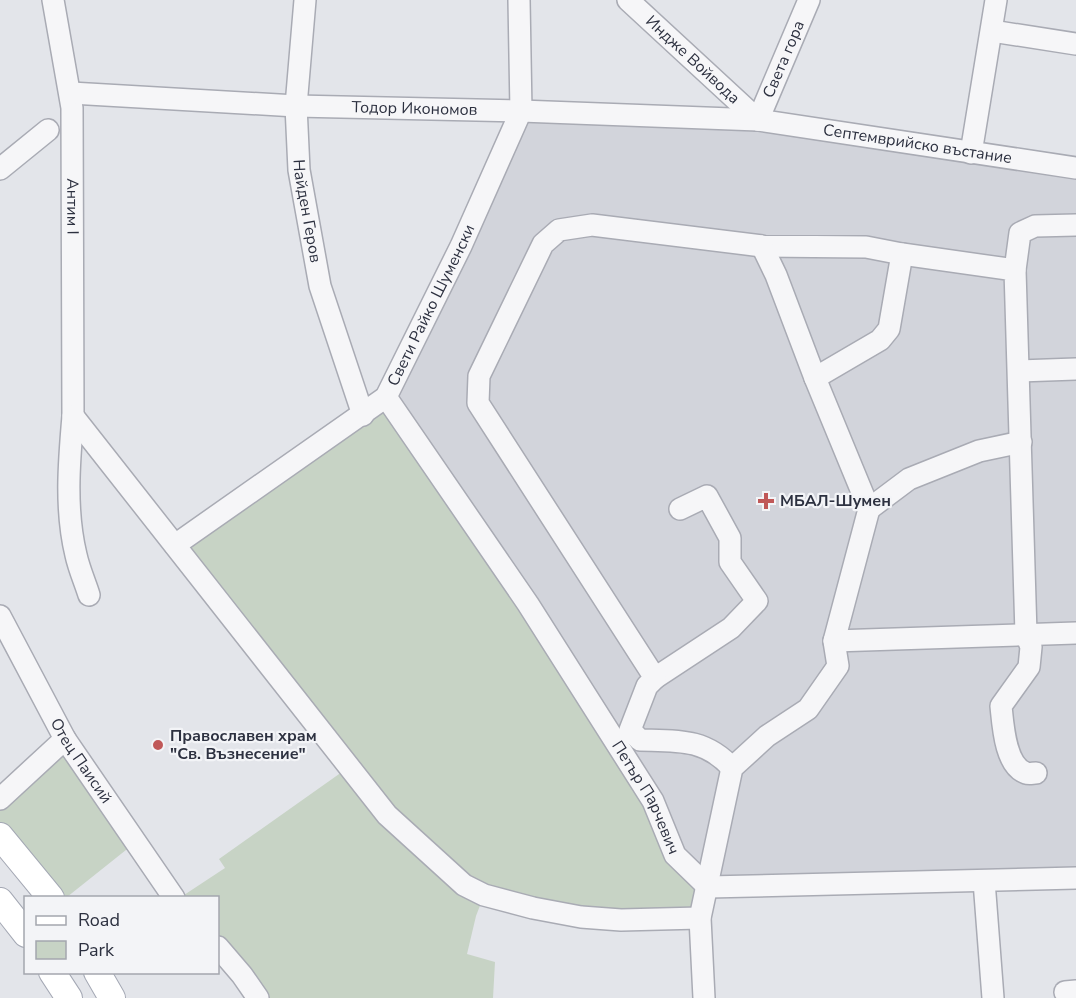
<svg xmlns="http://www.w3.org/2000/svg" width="1076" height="998" font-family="'Nunito Sans',sans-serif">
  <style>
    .built { fill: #d2d4db }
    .green { fill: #c7d3c5 }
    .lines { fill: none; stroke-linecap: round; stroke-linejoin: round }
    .minor-casing { stroke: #a9abb4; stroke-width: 24 }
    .major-casing { stroke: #a4a8b4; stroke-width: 28 }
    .minor { stroke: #f6f6f8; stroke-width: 21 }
    .major { stroke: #fff; stroke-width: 26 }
    .poi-dot { fill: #c05858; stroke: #f3f4f7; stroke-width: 2 }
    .labels { text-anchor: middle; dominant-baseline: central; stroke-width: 4.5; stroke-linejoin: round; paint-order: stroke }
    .street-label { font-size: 16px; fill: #2d3140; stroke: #f3f4f7 }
    .poi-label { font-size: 16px; font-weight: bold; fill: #2d3140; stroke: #f3f4f7; text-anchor: start }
  </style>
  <rect width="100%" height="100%" fill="#e3e5ea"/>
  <path class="built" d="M 521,111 L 758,120 L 1076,168 L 1076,878 L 708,887 L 386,397 Z"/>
  <path class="green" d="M 386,397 L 708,887 L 700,918 L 621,920 L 484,895 L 476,916 L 467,954 L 495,962 L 493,998 L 258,998 L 218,947 L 218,898 L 181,897 L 225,868 L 219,859 L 349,767 L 175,545 Z
    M 65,739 L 136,842 L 67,897 L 51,898 L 0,836 L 0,799 Z"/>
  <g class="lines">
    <defs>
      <g id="minor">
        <path id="s1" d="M 53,0 L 72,108 L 73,416 C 69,462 65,510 76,555 C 79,569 85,582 89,595"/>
        <path id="s2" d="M 305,0 L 296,106 L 299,170 L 320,286 L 363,415"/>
        <path id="s3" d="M 628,0 L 758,120"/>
        <path d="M 992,31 L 1076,44"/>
        <path id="s4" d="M 71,93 L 296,106 L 521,111 L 758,120 L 1076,168"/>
        <path id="s5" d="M 758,120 L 809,0"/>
        <path d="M 971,153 L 996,0"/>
        <path d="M 0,169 L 48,130"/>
        <path d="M 1015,270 L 1020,233 L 1035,226 L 1076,225"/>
        <path d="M 1019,371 L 1076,369"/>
        <path d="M 815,378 L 880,340 L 889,329 L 902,254"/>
        <path id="s6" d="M 386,397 L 528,604 L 653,801 L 675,855 L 708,887 L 1076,878"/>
        <path d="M 73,416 L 387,815 L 464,885 L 484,895 L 533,908 L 581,917 L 621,920 L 700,918"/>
        <path d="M 869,509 L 909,479 L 979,451 L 1021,442"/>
        <path id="s7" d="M 175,545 L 386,397 L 461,246 L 521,111 L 519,0"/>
        <path id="s8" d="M 0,616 L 65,739 L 174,898"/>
        <path d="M 834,641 L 1076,633"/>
        <path d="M 655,678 L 731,628 L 757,601 L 730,562 L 730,538 L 707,496 L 680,509"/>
        <path d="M 732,768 C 705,738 677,741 640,740 L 630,730 L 647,686 L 655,678 L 478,403 L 479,376 L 543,244 L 559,230 L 592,225 L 762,246 L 866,247 L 902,254 L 1015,270 L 1026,634 L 1031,647 L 1029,667 L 1001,706 C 1003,725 1005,766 1026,773 C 1029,774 1033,773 1036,773"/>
        <path d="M 0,799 L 65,739"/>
        <path d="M 984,881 L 993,998"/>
        <path d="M 218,947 L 242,975 L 258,998"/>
        <path d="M 1065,992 L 1076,991"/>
        <path d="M 704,998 L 700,918 L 732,768 L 767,736 L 808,709 L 838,666 L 834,641 L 869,509 L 815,378 L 776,275 L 762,246"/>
      </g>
      <path id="major" d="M 0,836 L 51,898
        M 0,901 L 26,934
        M 52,972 L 69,998
        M 97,972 L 112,998"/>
    </defs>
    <use href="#minor" class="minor-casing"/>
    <use href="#major" class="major-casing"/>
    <use href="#minor" class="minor"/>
    <use href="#major" class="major"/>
  </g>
  <g class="poi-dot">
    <path d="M763 492h6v6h6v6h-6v6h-6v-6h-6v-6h6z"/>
    <circle cx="158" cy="745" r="6"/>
  </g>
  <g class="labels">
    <g class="street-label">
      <text stroke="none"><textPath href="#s3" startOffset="88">Индже Войвода</textPath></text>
      <text stroke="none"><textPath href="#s5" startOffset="66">Света гора</textPath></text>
      <text stroke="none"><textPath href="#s4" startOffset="344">Тодор Икономов</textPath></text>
      <text stroke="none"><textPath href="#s4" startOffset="849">Септемврийско въстание</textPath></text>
      <text stroke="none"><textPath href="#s1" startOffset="208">Антим I</textPath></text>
      <text stroke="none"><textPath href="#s2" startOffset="212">Найден Геров</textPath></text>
      <text stroke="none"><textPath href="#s7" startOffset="360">Свети Райко Шуменски</textPath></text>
      <text stroke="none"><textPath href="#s8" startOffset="166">Отец Паисий</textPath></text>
      <text stroke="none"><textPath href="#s6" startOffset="478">Петър Парчевич</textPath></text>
    </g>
    <g class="poi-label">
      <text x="780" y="501">МБАЛ-Шумен</text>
      <text x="170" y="736">Православен храм<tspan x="170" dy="18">"Св. Възнесение"</tspan></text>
    </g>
  </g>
  <rect x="24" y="896" width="195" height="78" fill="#f3f4f7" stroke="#a4a6ae" stroke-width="1.5"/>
  <rect x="36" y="916" width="30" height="9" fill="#ffffff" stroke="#a4a6ae" stroke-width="1.5"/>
  <text x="78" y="926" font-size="18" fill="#2d3140">Road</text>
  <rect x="36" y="941" width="30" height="18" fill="#c7d3c5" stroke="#a4a6ae" stroke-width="1.5"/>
  <text x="78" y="956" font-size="18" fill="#2d3140">Park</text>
</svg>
